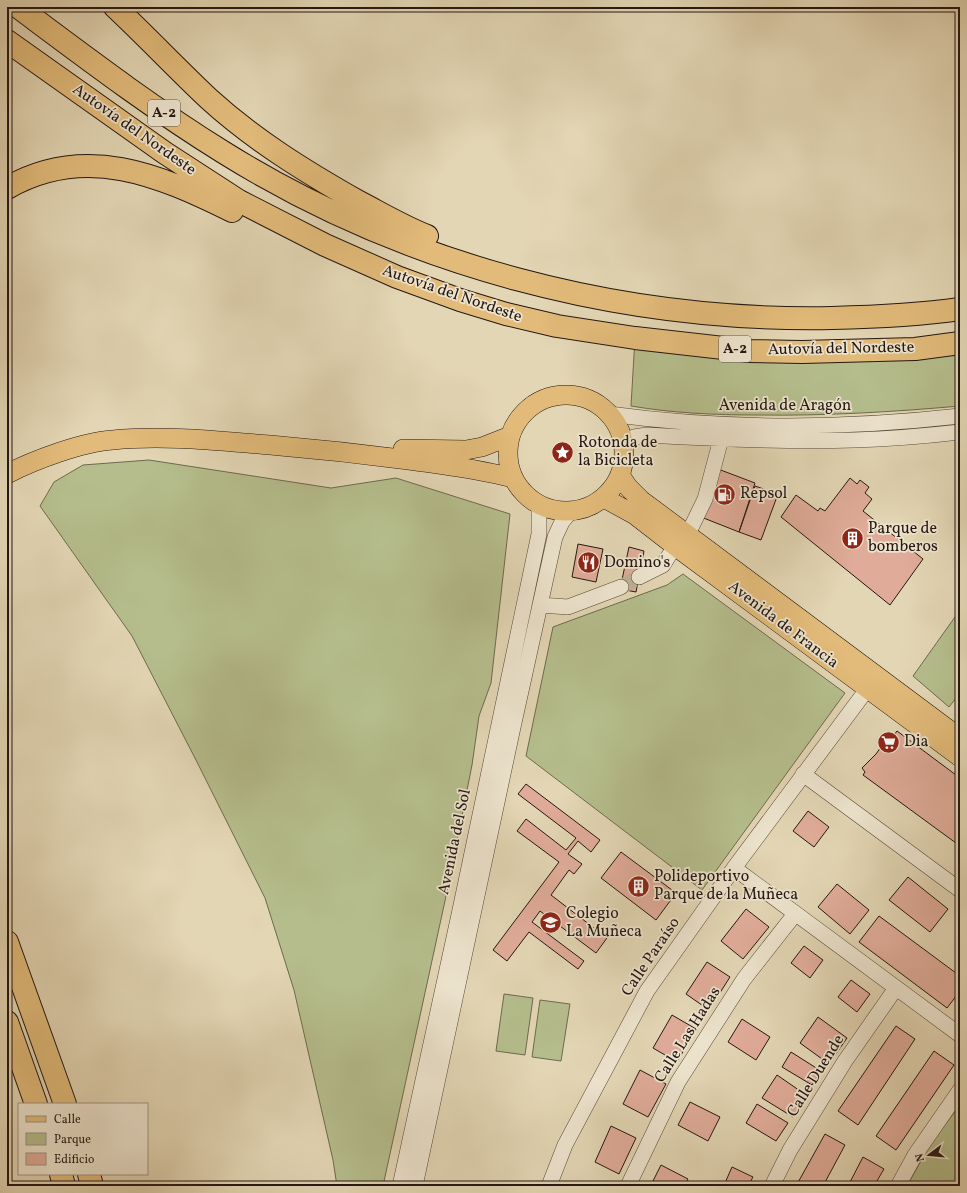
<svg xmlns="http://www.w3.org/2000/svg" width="967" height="1193" font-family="Vollkorn,serif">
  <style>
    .green { fill: #b5bd8c; stroke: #6c6a4f }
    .building { fill: #e0ac99; stroke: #241712 }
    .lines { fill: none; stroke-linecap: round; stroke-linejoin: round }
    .minor-tunnel { stroke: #bdb094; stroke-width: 15; stroke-dasharray: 15 8; stroke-linecap: butt }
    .minor-casing { stroke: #54473a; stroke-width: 16 }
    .major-casing { stroke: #241712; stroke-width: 20 }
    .highway-casing { stroke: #241712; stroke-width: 24 }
    .minor { stroke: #ede4ce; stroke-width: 15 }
    .major { stroke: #e2bb7a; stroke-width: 19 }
    .highway { stroke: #e2bb7a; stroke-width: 22 }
    .labels { text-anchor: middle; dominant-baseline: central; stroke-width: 3.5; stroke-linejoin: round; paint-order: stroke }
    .shield { fill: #ede4ce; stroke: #60544a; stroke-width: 1 }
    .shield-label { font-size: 15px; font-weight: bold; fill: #241712 }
    .street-label { font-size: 16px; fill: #241712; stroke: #ede4ce }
    .poi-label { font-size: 16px; fill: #241712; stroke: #ede4ce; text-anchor: start }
  </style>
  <rect width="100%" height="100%" fill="#e3d6b4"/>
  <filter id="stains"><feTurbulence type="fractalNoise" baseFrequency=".005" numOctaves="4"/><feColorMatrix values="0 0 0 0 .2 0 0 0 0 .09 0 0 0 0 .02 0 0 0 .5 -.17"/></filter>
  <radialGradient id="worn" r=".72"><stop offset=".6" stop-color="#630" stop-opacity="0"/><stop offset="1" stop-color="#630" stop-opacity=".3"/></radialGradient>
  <path class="green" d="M 635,338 L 750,351 L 960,343 L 960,406 C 892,412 825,416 757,415 C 715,415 672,413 631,406 Z
    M 149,460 L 331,488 L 396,478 L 510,514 L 491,683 L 479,716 L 472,765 L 448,887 L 383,1186 L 337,1186 L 333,1160 L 294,990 L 265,898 L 197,762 L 132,636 L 40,506 L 54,482 L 83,465 Z
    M 683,574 L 845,693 L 702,890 L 526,756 L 553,627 L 667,585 Z
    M 960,610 L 960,693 L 949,707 L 913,676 Z
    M 504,994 L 533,998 L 525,1055 L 496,1051 Z
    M 540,1000 L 570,1004 L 561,1061 L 532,1057 Z
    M 960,1105 L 960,1186 L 907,1186 L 931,1143 Z"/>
  <path class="building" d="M 718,469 L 755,483 L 739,532 L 701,517 Z
    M 850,478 L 857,484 L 860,480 L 869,487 L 865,493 L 872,499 L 863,511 L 923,559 L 890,605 L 781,517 L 796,495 L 818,511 L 820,508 L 825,511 Z
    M 755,486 L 778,494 L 761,540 L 739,532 Z
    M 578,544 L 603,549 L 596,582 L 572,577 Z
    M 629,547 L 644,551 L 636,592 L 620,589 Z
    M 897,731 L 960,778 L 960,846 L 863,775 L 865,772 L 862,768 L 876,754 L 888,737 L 891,739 Z
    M 526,784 L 600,840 L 591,852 L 578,841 L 568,854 L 582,864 L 574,874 L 569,870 L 551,895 L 607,938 L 596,953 L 540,911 L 532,922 L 584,961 L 578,969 L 529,932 L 507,961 L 493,950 L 559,862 L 517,831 L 526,819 L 566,850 L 576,838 L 518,794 Z
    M 808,811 L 829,827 L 814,847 L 793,831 Z
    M 621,852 L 676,893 L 656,920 L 601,878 Z
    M 908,877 L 948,909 L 930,932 L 889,900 Z
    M 837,884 L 869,910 L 850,934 L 818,907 Z
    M 746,909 L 769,927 L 743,959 L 721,941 Z
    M 879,916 L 960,976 L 960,991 L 947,1008 L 859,942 Z
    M 804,946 L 823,960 L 810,978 L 791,963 Z
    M 707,962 L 730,977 L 709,1010 L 686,994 Z
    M 851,980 L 870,994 L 857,1012 L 838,997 Z
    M 672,1015 L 696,1029 L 677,1062 L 653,1048 Z
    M 818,1017 L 847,1038 L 829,1064 L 800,1043 Z
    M 742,1019 L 770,1037 L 756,1060 L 728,1042 Z
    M 896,1026 L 915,1039 L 858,1125 L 838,1111 Z
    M 934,1051 L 954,1065 L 896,1150 L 876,1136 Z
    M 791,1052 L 821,1071 L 812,1085 L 782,1067 Z
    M 640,1070 L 666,1084 L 648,1117 L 623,1104 Z
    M 777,1075 L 806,1095 L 793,1117 L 762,1098 Z
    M 690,1102 L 720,1117 L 708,1141 L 678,1125 Z
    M 757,1104 L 788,1123 L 776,1141 L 746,1123 Z
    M 611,1126 L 636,1138 L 619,1174 L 595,1162 Z
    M 825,1134 L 845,1145 L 823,1186 L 796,1186 Z
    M 863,1157 L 884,1169 L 874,1186 L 848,1186 Z
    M 661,1165 L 688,1179 L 684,1186 L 659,1186 L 652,1183 Z
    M 732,1167 L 753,1177 L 748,1186 L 730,1186 L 725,1183 Z"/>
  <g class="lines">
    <path class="minor-tunnel" d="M 621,587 L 639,577"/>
    <defs>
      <path id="minor" d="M 609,414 C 726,430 844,429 960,416
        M 623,442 L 634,437 L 647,435 C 716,439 785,442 854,440 C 889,439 925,436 960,432
        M 688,534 L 705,499 L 721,439
        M 639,577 L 663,565 L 675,546
        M 540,605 L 568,607 L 621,587
        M 803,774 L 960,890
        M 734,868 L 960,1035
        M 400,1186 L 460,910 L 539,534 L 539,505
        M 415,1186 L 512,732 L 555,537 L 562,522 L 570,512
        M 549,1186 L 565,1145 L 647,991 L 734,868 L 868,688
        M 628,1186 L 678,1082 L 744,979 L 795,914
        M 772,1186 L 790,1150 L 845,1061 L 896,988
        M 898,1186 L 915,1155 L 960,1090"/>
      <path id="major" d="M508 453a58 58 0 1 1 116 0a58 58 0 1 1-116 0Z
        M 403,449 L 466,450 L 482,447 L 510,436
        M 7,474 C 34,460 82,442 113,440 C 165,435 218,441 270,445 C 317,449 363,454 409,460 C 444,465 479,469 513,478
        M 620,475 L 628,487 L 641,500 L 960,738
        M 604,498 L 635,515 L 675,546 L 960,757"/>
      <path id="highway" d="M 18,7 C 85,57 152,108 223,152 C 404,265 620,322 832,318 C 875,317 918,315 960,309
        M 115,7 C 147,37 177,69 209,99 C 254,140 306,172 359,202 C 382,214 404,227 427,236
        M 7,41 L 165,153 L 239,201 L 325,245 L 397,277 L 460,300 L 506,314 L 557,326 L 635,338 L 750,351 L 802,352 L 915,349 L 960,343
        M 7,188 C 85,143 159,175 232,211
        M 7,942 L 65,1104
        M 7,1022 L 36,1104
        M 61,1174 L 64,1186
        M 89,1174 L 92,1186"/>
    </defs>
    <use href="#minor" class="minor-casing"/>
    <use href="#major" class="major-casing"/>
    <use href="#highway" class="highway-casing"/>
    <use href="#minor" class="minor"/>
    <use href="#major" class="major"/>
    <use href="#highway" class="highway"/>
  </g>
  <defs>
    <symbol id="sight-disc" viewBox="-11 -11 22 22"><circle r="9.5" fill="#8f2418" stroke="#ede4ce"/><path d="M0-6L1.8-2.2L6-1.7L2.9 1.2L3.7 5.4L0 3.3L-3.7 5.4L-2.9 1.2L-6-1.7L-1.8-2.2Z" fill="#fff"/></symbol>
    <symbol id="fuel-disc" viewBox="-11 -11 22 22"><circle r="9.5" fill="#8f2418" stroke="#ede4ce"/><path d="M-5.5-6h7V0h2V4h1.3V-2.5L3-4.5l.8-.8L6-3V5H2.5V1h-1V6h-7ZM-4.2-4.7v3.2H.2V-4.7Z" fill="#fff"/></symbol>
    <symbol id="building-disc" viewBox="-11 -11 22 22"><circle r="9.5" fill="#8f2418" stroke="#ede4ce"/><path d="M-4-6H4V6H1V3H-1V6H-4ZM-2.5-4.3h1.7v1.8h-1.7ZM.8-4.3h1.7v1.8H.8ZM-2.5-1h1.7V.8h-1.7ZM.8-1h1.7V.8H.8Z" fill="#fff"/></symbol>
    <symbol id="restaurant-disc" viewBox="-11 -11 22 22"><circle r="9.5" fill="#8f2418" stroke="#ede4ce"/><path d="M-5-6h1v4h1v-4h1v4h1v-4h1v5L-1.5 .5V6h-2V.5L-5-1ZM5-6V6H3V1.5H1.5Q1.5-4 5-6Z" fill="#fff"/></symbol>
    <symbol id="supermarket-disc" viewBox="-11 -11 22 22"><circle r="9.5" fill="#8f2418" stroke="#ede4ce"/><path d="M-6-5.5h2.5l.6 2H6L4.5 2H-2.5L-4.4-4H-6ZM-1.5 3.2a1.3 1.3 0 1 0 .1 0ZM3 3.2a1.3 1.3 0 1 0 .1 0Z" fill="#fff"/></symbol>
    <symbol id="school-disc" viewBox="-11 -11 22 22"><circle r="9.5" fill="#8f2418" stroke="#ede4ce"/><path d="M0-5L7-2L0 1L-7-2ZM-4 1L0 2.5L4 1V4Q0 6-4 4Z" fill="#fff"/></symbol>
  </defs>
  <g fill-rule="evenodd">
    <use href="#sight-disc" x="550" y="440" width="25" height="25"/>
    <use href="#fuel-disc" x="712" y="482" width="25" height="25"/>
    <use href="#building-disc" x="840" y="526" width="25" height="25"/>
    <use href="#restaurant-disc" x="576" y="550" width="25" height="25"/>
    <use href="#supermarket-disc" x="876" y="730" width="25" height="25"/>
    <use href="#building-disc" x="626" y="874" width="25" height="25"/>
    <use href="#school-disc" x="538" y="910" width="25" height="25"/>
  </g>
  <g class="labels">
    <g class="shield">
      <rect x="148" y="100" width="32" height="26" rx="3"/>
      <rect x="719" y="336" width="32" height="26" rx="3"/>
    </g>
    <g class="shield-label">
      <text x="164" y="113">A-2</text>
      <text x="735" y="349">A-2</text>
    </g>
    <g class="street-label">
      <text transform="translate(134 130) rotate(35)">Autovía del Nordeste</text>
      <text transform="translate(452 294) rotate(19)">Autovía del Nordeste</text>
      <text transform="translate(841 349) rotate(-1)">Autovía del Nordeste</text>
      <text x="785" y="406">Avenida de Aragón</text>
      <text transform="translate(783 625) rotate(37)">Avenida de Francia</text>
      <text transform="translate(455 842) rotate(-78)">Avenida del Sol</text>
      <text transform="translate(651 957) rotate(-56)">Calle Paraíso</text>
      <text transform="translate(688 1035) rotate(-58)">Calle Las Hadas</text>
      <text transform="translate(816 1076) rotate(-58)">Calle Duende</text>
    </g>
    <g class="poi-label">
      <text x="578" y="443">Rotonda de<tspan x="578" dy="18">la Bicicleta</tspan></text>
      <text x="740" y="494">Repsol</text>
      <text x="868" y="529">Parque de<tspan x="868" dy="18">bomberos</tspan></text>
      <text x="604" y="563">Domino's</text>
      <text x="904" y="742">Dia</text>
      <text x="654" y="877">Polideportivo<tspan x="654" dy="18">Parque de la Muñeca</tspan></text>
      <text x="566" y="914">Colegio<tspan x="566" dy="18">La Muñeca</tspan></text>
    </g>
  </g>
  <rect width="967" height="1193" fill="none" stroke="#e3d6b4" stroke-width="24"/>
  <rect x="8" y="8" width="951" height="1177" fill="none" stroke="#241712" stroke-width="2"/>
  <rect x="12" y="12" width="943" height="1169" fill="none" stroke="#241712"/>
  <rect x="18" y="1103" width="130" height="72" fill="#ede4ce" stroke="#9d9283"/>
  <rect x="26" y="1116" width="20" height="6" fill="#e2bb7a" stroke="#9d9283"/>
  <text x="54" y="1123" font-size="12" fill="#241712">Calle</text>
  <rect x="26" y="1133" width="20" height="12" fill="#b5bd8c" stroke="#9d9283"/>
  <text x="54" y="1143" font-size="12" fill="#241712">Parque</text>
  <rect x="26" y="1153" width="20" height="12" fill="#e0ac99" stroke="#9d9283"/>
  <text x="54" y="1163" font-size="12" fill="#241712">Edificio</text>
  <g transform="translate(929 1155) rotate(254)" stroke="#ede4ce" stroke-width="3" paint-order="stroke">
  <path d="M0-3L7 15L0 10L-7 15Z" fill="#241712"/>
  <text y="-6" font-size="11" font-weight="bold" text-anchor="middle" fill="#241712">N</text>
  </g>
  <rect width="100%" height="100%" filter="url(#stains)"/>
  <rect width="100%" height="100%" fill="url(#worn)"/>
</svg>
